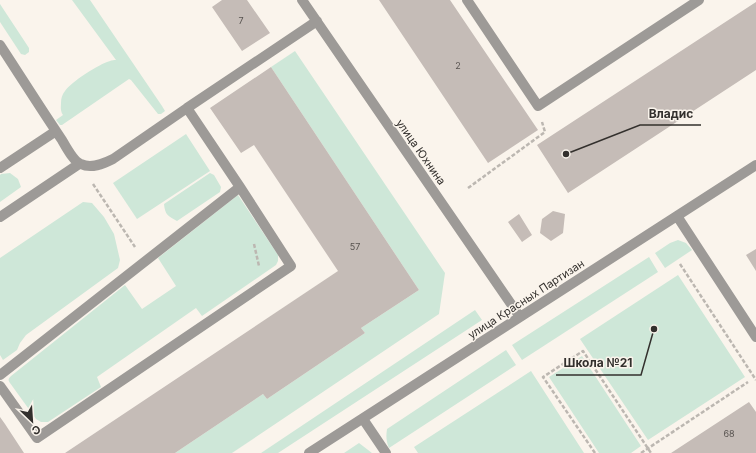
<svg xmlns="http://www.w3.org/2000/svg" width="756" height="453" font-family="Inter,sans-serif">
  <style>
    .green { fill: #cee7d8 }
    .building { fill: #c5bcb7 }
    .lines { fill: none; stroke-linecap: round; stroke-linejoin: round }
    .path { stroke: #bcb7b1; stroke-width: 2.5; stroke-dasharray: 4 2; stroke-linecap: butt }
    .minor { stroke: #9d9a97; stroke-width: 10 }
    .labels { text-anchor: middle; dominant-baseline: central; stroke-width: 3; stroke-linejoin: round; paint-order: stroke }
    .number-label { font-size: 9px; fill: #585350 }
    .street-label { font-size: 11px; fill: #33302d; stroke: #faf4ec }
    .leader { fill: none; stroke: #33302d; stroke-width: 1.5 }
    .callout-dot { fill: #33302d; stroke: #faf4ec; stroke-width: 1.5 }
    .callout-label { font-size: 12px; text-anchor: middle; font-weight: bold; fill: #33302d; stroke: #faf4ec; stroke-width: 3; stroke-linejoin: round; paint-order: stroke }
  </style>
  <rect width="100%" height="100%" fill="#faf4ec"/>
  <path class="green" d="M 72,0 L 90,0 L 162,106 L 165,111 L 161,114 L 158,114 L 131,80 L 129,79 L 62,125 L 60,125 L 56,120 L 63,115 C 60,111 61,107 61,103 C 61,98 62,95 65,91 C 71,82 99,64 110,61 C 112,60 114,60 116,60 Z
    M 0,4 L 29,48 L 29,52 L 25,55 L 21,54 L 0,22 Z
    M 295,51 L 445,273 L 439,314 L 232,453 L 175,453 L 263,394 L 267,399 L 365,333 L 361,328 L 419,290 L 271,67 Z
    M 186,134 L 210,171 L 137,219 L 113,183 Z
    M 10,173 L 18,179 L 21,187 L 0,202 L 0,175 L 1,174 Z
    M 210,173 L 214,175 L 221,187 L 220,192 L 177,221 C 168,216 165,215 164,204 Z
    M 238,195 L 278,255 L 278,261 L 276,265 L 202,316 L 196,308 L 97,377 L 101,387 L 48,422 L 41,422 L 36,419 L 10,383 C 8,380 8,379 11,376 L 125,285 L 142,309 L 176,286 L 158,258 Z
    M 83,202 L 92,203 L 104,217 L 114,234 L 120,260 L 118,268 L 26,335 L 20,343 L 17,350 L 3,360 L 0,355 L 0,258 Z
    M 678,240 L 686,243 L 692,250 L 665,268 L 655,253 L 670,243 Z
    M 649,257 L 658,272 L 522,360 L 512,345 Z
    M 678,275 L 745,377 L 648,440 L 580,339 Z
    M 475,310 L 482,320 L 278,453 L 261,453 Z
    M 506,350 L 516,365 L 389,448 C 386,441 386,436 387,429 Z
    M 582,356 L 641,446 L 631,453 L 599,453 L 549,377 Z
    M 531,371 L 584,453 L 418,453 L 414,447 Z
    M 359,443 L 372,453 L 344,453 Z"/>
  <path class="building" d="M 222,0 L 247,0 L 270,33 L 242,51 L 212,7 Z
    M 379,0 L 450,0 L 538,130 L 488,163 Z
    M 756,2 L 756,70 L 568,193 L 537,145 Z
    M 271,67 L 419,290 L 361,328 L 365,333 L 267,399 L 263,394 L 175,453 L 65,453 L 338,271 L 254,145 L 241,153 L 210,108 Z
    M 553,211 L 565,214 L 563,233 L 551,241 L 540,233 L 542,219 Z
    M 519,214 L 532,235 L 522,242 L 508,222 Z
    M 756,249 L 756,271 L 746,255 Z
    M 749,402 L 756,412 L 756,453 L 671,453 Z
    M 0,417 L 5,424 L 24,453 L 0,453 Z"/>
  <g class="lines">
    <path class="path" d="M 93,184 L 135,247
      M 468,188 L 545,132 L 542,122
      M 254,244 L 259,266
      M 680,264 L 756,380
      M 595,453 L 543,377 L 583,351 L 651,453
      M 641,453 L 748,382"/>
    <path class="minor" d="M 302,0 L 520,317
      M 467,0 L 538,106 L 699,0
      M 0,45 C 21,77 41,109 62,140 C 66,147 74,162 81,164 C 91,169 103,164 113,159 L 187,108
      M 0,168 L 56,131
      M 677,216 L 756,337
      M 0,217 L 79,164
      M 0,375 L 240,187
      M 0,386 L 37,438 L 291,266 L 240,187 L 187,108 L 317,21
      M 363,419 L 386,453
      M 309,453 L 756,165"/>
  </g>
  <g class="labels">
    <g class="number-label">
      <text x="241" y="20">7</text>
      <text x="458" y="65">2</text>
      <text x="355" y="246">57</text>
      <text x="729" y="433">68</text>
    </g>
    <g class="street-label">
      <text transform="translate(421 152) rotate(55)">улица Юхнина</text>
      <text transform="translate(526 299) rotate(-33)">улица Красных Партизан</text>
    </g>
  </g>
  <path class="leader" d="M566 154L640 125H701M654 329L641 375H556"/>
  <g class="callout-dot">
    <circle cx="566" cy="154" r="4"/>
    <circle cx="654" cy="329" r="4"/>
  </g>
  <g class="callout-label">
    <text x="671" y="118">Владис</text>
    <text x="598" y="367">Школа №21</text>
  </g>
  <g transform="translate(32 421) rotate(155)" stroke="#faf4ec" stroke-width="3" paint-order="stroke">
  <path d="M0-3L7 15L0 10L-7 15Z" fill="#33302d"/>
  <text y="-6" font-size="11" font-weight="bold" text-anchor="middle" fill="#33302d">С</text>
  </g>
</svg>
